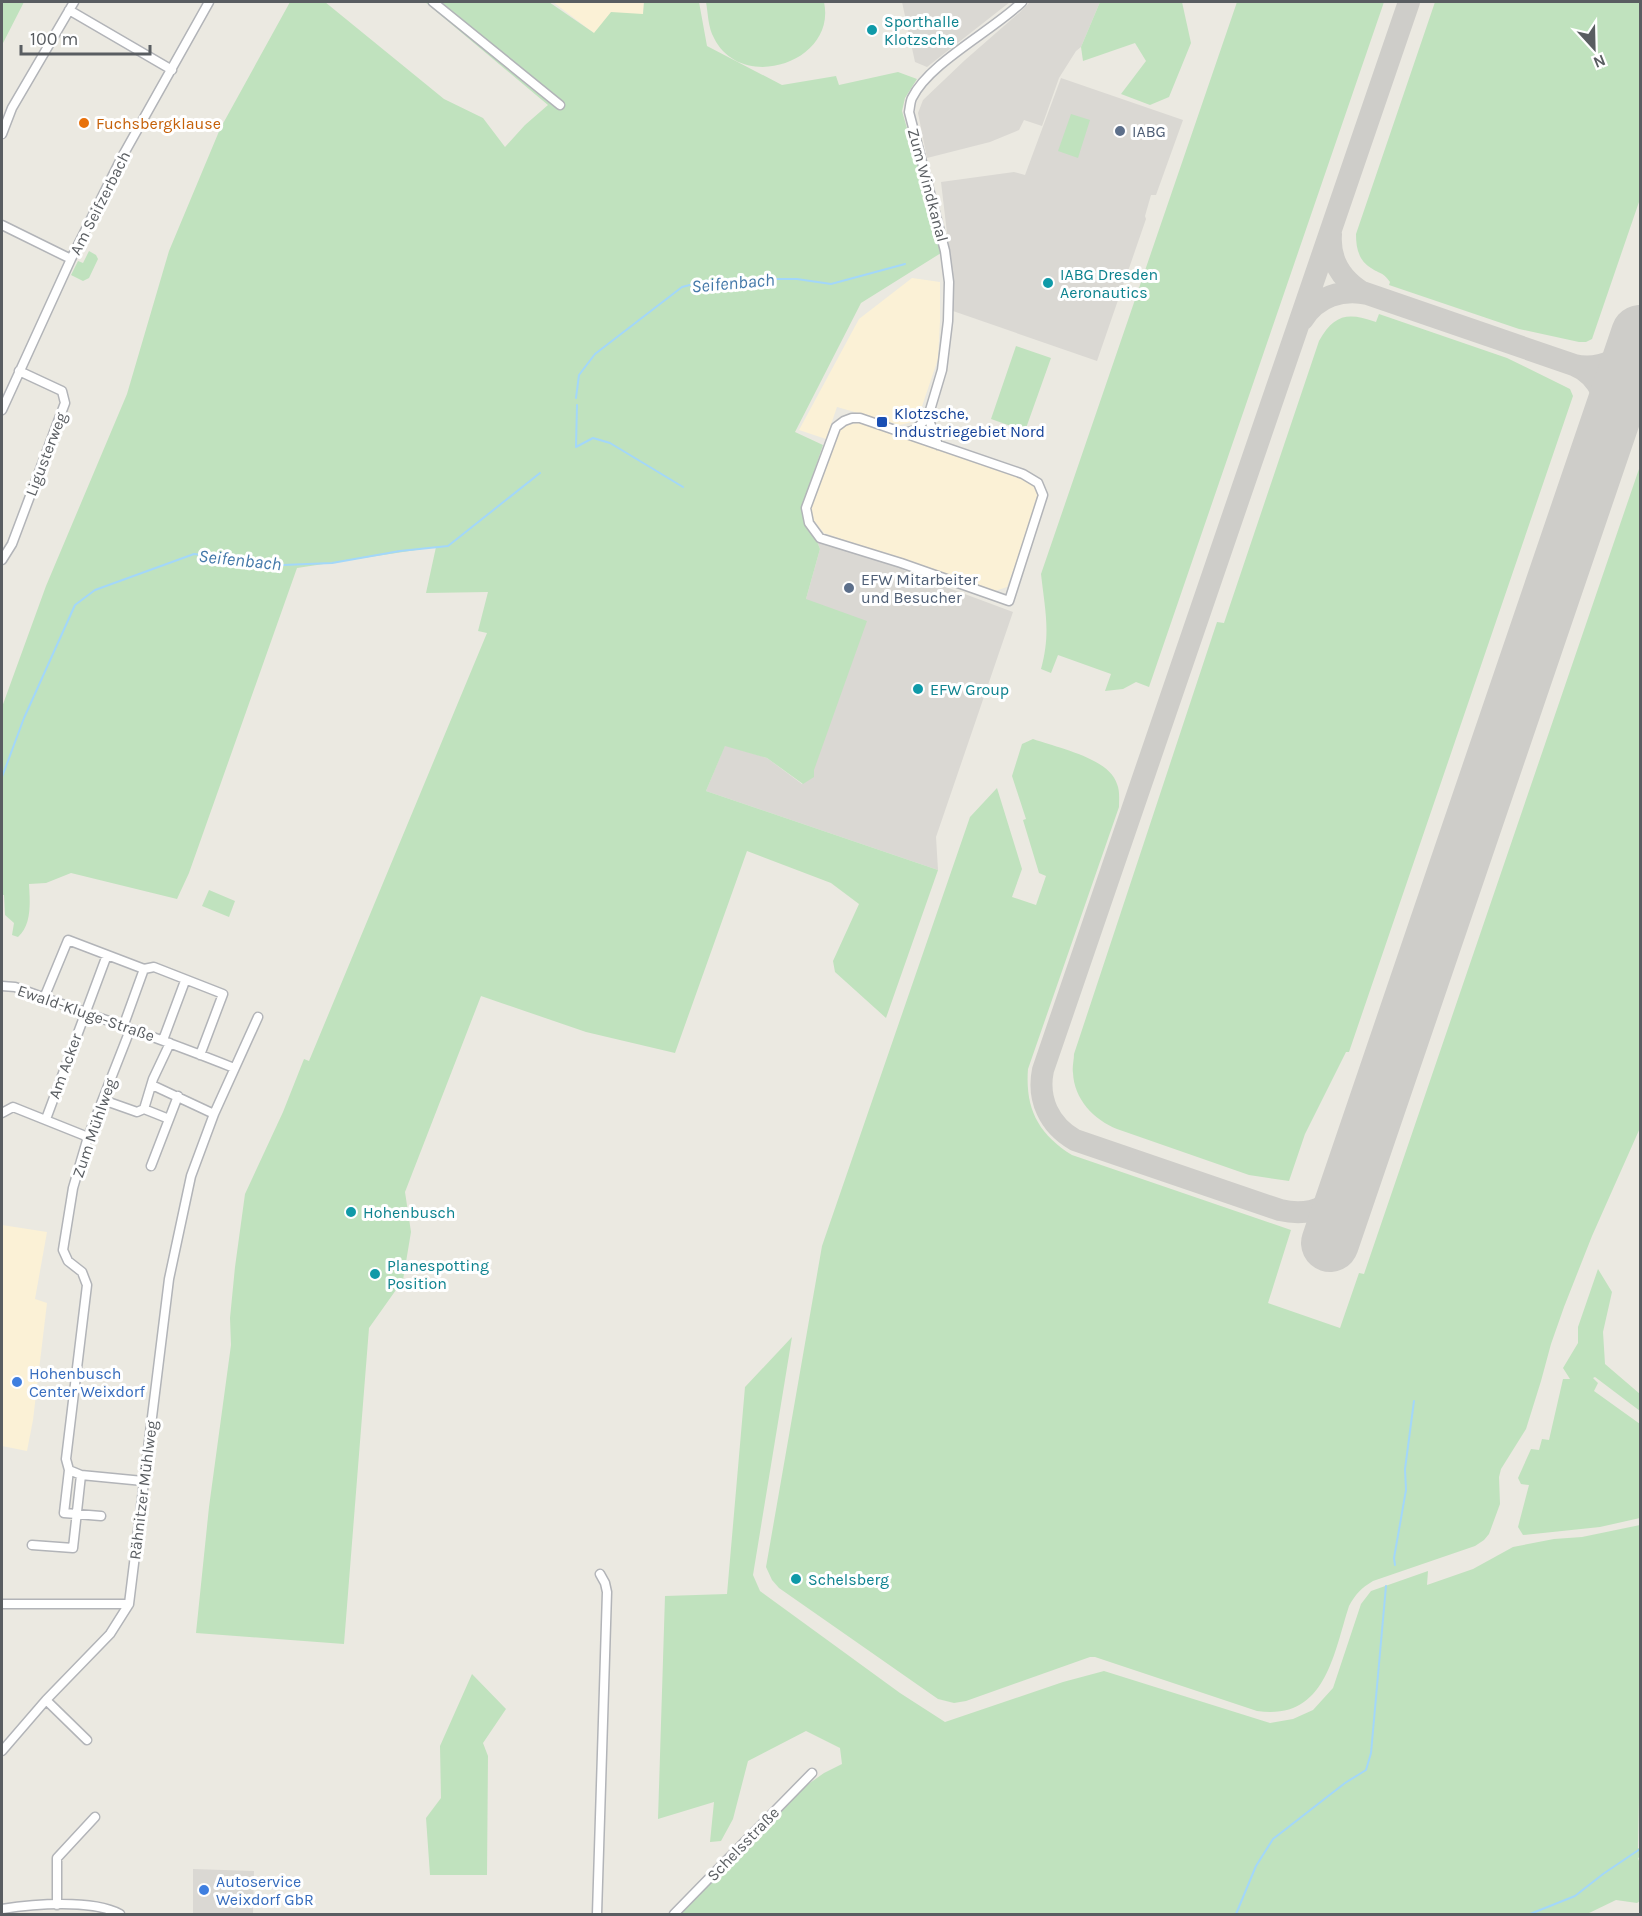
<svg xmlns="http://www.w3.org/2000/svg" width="1642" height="1916" font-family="Karla,sans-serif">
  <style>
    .commercial { fill: #fbf1d6 }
    .industrial { fill: #dad8d3 }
    .green { fill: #c0e2be }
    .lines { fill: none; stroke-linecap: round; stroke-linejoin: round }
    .stream { stroke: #a3d7f9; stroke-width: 2 }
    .taxiway { stroke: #cecdc9; stroke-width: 22 }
    .runway { stroke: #cecdc9; stroke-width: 58 }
    .street-casing { stroke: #b2b4b8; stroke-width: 11 }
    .street { stroke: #fff; stroke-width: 8 }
    .culture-dot { fill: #0f9aa8; stroke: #fff; stroke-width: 2 }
    .food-dot { fill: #e8710a; stroke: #fff; stroke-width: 2 }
    .service-dot { fill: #5c6f8a; stroke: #fff; stroke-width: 2 }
    .transit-dot { fill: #1a4fb4; stroke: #fff; stroke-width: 2 }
    .shop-dot { fill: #3f7fe0; stroke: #fff; stroke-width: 2 }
    .labels { text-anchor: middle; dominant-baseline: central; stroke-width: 6; stroke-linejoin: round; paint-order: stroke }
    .culture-label { font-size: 16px; fill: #0d838f; stroke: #fff; text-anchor: start }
    .food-label { font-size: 16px; fill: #c56008; stroke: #fff; text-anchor: start }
    .service-label { font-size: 16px; fill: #4e5e75; stroke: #fff; text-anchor: start }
    .street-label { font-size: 16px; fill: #595d61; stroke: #fff }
    .transit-label { font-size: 16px; fill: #164399; stroke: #fff; text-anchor: start }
    .shop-label { font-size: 16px; fill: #366cbe; stroke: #fff; text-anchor: start }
    .water-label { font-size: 18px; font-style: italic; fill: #4378a9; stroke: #fff }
  </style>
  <rect width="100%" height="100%" fill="#ebe9e1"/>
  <path class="commercial" d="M 553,2 L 644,2 L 643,15 L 595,34 Z
    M 912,278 L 940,282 L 940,321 L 938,359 L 918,418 L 912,422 L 900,425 L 837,407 L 826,439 L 799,430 L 859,319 Z
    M 861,422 L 1024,478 L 1034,484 L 1038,491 L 1039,499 L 1007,587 L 995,591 L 824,533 L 812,518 L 810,506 L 839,430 L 844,426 Z
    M 2,1225 L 47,1232 L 35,1299 L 47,1303 L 33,1420 L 27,1451 L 2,1446 Z"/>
  <path class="industrial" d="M 902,2 L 1010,2 L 927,67 L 915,62 Z
    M 1030,2 L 1100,2 L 1081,47 L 1076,51 L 1059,78 L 1042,126 L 1024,120 L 1019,130 L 990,142 L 927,158 L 918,113 L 923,100 L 965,60 L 1019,13 Z
    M 1061,78 L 1183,120 L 1156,195 L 1151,195 L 1145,216 L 1146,219 L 1097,361 L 953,311 L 953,284 L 941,182 L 1014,172 L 1025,175 Z
    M 817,541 L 892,564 L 911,574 L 1013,612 L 936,837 L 938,870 L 706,791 L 725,745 L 767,758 L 802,784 L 814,776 L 806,599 L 820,549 Z
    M 193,1869 L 254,1871 L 253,1914 L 193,1914 Z"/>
  <path class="green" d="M 3,2 L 24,2 L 2,45 L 2,5 Z
    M 290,2 L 325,2 L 444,99 L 483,118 L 505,147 L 525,125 L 548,105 L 425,2 L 549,2 L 594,33 L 611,12 L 643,14 L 644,2 L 699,2 L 707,46 L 782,85 L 836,76 L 839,85 L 898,72 L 917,79 L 905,98 L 902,111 L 937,232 L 941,253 L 861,303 L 795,432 L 823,445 L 802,507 L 806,524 L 815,536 L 820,549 L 806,599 L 867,621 L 814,770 L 814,777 L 803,784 L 767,758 L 725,746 L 706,791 L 938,870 L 886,1018 L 835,972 L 833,961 L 859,904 L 831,883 L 747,851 L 675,1053 L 586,1032 L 481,996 L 405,1192 L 411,1232 L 403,1280 L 369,1328 L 344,1644 L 196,1633 L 209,1507 L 231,1345 L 230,1318 L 235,1267 L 245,1194 L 283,1112 L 304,1059 L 309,1061 L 487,633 L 478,631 L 488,592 L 426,593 L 436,547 L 297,568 L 189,873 L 177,899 L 71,873 L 46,883 L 29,884 C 30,902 32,925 18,937 L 12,935 L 14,923 L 5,915 L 4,895 L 2,895 L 2,707 L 46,586 L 127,394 L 169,251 L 220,129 Z
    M 706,2 L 824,2 C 837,63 741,93 714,38 C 708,28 708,13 706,2 Z
    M 1100,2 L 1182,2 L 1191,43 L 1169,97 L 1150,105 L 1121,94 L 1146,61 L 1135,43 L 1083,61 L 1081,47 Z
    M 1237,2 L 1384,2 L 1149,687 L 1136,682 L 1123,689 L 1105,691 L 1111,674 L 1058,655 L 1051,673 L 1041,669 C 1051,633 1045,610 1041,574 Z
    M 1435,2 L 1640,2 L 1640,199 L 1592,339 L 1586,342 L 1579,342 L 1519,329 L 1389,285 L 1390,282 C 1383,272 1380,274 1371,268 C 1358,260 1356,247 1356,234 Z
    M 1071,114 L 1090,120 L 1078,158 L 1058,151 Z
    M 89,251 L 96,255 L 98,259 L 89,278 L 83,281 L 71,275 L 78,261 L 83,263 Z
    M 1379,314 L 1507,358 L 1564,386 L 1570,389 L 1573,396 L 1349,1052 L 1346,1052 L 1305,1134 L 1289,1181 L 1249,1175 L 1117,1129 C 1094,1120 1074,1099 1073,1073 C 1072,1067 1074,1060 1074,1054 L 1217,622 L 1224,623 L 1319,341 C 1334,314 1348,312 1376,322 Z
    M 1016,346 L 1051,358 L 1025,431 L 991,419 Z
    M 1640,466 L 1640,1128 L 1592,1236 L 1564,1307 L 1551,1344 L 1541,1381 L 1526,1429 L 1501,1469 L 1499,1477 L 1500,1504 L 1489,1534 L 1484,1540 L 1475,1546 L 1373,1581 C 1361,1588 1355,1595 1349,1606 C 1333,1656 1325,1721 1257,1711 L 1095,1657 L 1090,1657 L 966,1701 L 954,1703 L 938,1699 L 779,1588 L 772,1580 L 766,1567 L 822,1246 L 970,817 L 997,788 L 1022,869 L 1012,897 L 1036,905 L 1046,876 L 1039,873 L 1023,820 L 1026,819 L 1012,776 L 1022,744 L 1033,739 C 1058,748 1109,758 1117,784 C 1120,791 1119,800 1119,807 L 1028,1069 C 1025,1108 1038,1134 1072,1155 L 1291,1230 L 1268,1303 L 1340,1328 L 1359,1273 L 1364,1274 Z
    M 209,890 L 235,901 L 229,917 L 202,906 Z
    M 1598,1269 L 1612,1292 L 1603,1332 L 1605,1364 L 1640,1394 L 1640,1411 L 1595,1377 L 1593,1378 L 1598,1383 L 1594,1391 L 1640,1424 L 1640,1518 L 1600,1527 L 1523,1535 L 1518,1527 L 1529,1485 L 1521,1484 L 1518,1478 L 1531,1449 L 1539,1450 L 1542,1439 L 1549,1440 L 1563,1379 L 1570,1379 L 1563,1368 L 1578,1343 L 1578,1327 Z
    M 792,1337 L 753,1575 L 760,1591 L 900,1693 L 945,1722 L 1063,1682 L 1104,1671 L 1270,1723 L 1293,1719 L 1313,1710 L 1333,1688 L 1361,1604 L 1371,1591 L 1428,1571 L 1427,1585 L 1473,1569 L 1513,1547 L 1554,1539 L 1582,1537 L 1640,1525 L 1640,1748 L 1638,1848 L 1640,1849 L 1640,1857 L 1638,1858 L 1640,1864 L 1640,1901 L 1637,1903 L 1616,1900 L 1587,1914 L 678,1914 L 733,1860 L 800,1790 L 824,1773 L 842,1764 L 840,1748 L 806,1731 L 748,1761 L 733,1819 L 721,1841 L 710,1842 L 714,1802 L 658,1819 L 665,1596 L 727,1594 L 745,1387 Z
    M 472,1674 L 506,1709 L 483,1743 L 488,1756 L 487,1875 L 430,1875 L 426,1818 L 441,1798 L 440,1746 Z"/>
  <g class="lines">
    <path class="stream" d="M 576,398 L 579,375 L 595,354 L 682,287 L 705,281 L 733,279 L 797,279 L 831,284 L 905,264
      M 577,405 L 576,447 L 593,438 L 610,443 L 683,487
      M 2,777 L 24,718 L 75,605 L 95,590 L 194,554 L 283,565 L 332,563 L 400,551 L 448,546 L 540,473
      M 1395,1565 L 1394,1558 L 1406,1490 L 1405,1469 L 1414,1401
      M 1236,1914 L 1256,1866 L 1273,1839 L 1345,1783 L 1366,1770 L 1371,1753 L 1386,1586
      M 1530,1914 L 1575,1896 L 1603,1874 L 1640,1849"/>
    <path class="taxiway" d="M 1331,234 C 1329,259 1341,279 1362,292 L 1574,365 C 1601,376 1612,407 1606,434
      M 1303,319 C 1317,297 1342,288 1368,294
      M 1574,365 C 1601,371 1628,357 1640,333
      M 1353,1175 C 1335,1204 1315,1218 1280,1210 L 1075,1140 C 1049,1125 1037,1099 1043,1070 L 1409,2"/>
    <path class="runway" d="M 1330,1243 L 1640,334"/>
    <defs>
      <path id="street" d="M 433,2 L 560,105
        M 69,10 L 172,70
        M 2,134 L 12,108 L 74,2
        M 2,225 L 71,259
        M 2,410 L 71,259 L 122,157 L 209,2
        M 928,417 L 938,445
        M 852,418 L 860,418 L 1023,474 L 1038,483 L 1043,495 L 1009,601 L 901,563 L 820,538 L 809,523 L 806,508 L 836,427 L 844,421 Z
        M 905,433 L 915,430 L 928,417 L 942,370 L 948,321 L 949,282 L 945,251 L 909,112 C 910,108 910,102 912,98 C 929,63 992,31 1022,2
        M 2,560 L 12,544 L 65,403 L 62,391 L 19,371
        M 2,986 L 15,987 C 88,1014 162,1039 234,1068
        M 44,998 L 68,940 L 144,969 L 154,967 L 223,994 L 200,1055
        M 123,1027 L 144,969
        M 130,1030 L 88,1137 L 73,1188 L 63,1250 L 68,1261 L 82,1272 L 87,1285 L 66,1459 L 69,1470 L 81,1475 L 143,1481
        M 163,1040 L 185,981
        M 152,1085 L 214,1114
        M 103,1100 L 137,1112 L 144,1109 L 169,1119
        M 144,1109 L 153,1079 L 170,1043
        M 2,1113 L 13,1107 L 88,1137
        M 46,1119 L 107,955
        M 151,1166 L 178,1096
        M 69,1470 L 64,1513 L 101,1516
        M 32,1545 L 73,1548 L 81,1475
        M 2,1604 L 129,1604
        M 46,1700 L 87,1740
        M 2,1751 L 46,1700 L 110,1634 L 129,1604 L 169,1279 L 191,1176 L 214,1114 L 258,1017
        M 57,1905 L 57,1858 L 95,1817
        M 2,1909 C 33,1904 92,1899 120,1914
        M 597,1914 L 607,1592 L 605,1583 L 600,1574
        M 674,1914 L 812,1773"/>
    </defs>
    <use href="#street" class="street-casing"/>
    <use href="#street" class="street"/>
  </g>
  <g class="culture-dot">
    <circle cx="872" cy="30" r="6"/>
    <circle cx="1048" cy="283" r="6"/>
    <circle cx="918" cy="689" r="6"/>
    <circle cx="351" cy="1212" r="6"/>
    <circle cx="375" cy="1274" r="6"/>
    <circle cx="796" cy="1579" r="6"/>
  </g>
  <circle class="food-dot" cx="84" cy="123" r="6"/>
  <g class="service-dot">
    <circle cx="1120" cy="131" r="6"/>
    <circle cx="849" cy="588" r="6"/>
  </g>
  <rect class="transit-dot" x="876" y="416" width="12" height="12" rx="3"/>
  <g class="shop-dot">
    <circle cx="17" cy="1382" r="6"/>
    <circle cx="204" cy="1890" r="6"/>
  </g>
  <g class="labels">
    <g class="culture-label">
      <text x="884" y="21">Sporthalle<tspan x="884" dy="18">Klotzsche</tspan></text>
      <text x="1060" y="274">IABG Dresden<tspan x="1060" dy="18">Aeronautics</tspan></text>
      <text x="930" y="689">EFW Group</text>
      <text x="363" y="1212">Hohenbusch</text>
      <text x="387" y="1265">Planespotting<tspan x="387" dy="18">Position</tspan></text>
      <text x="808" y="1579">Schelsberg</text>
    </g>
    <g class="food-label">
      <text x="96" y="123">Fuchsbergklause</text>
    </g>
    <g class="service-label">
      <text x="1132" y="131">IABG</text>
      <text x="861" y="579">EFW Mitarbeiter<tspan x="861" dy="18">und Besucher</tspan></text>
    </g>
    <g class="street-label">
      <text transform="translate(928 185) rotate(75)">Zum Windkanal</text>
      <text transform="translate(100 203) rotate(-63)">Am Seifzerbach</text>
      <text transform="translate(46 454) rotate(-69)">Ligusterweg</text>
      <text transform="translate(86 1013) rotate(19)">Ewald-Kluge-Straße</text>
      <text transform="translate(65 1066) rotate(-70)">Am Acker</text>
      <text transform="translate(94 1128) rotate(-71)">Zum Mühlweg</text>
      <text transform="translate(143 1490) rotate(-83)">Rähnitzer Mühlweg</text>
      <text transform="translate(743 1844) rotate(-46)">Schelsstraße</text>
    </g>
    <g class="transit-label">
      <text x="894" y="413">Klotzsche,<tspan x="894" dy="18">Industriegebiet Nord</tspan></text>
    </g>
    <g class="shop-label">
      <text x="29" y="1373">Hohenbusch<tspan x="29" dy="18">Center Weixdorf</tspan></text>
      <text x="216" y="1881">Autoservice<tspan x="216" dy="18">Weixdorf GbR</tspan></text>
    </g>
    <g class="water-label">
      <text transform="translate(733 283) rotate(-5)">Seifenbach</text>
      <text transform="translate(240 560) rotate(6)">Seifenbach</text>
    </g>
  </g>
  <rect width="1642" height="1916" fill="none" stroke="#595d61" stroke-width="6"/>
  <g transform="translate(1594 48) rotate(158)" stroke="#ffffff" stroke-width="4.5" paint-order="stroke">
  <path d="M0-4.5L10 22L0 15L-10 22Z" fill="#595d61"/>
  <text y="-9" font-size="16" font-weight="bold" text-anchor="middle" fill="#595d61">N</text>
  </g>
  <path d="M21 45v9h129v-9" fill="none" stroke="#595d61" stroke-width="3"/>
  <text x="30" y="45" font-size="18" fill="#595d61" stroke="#ffffff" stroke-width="4.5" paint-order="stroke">100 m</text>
</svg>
